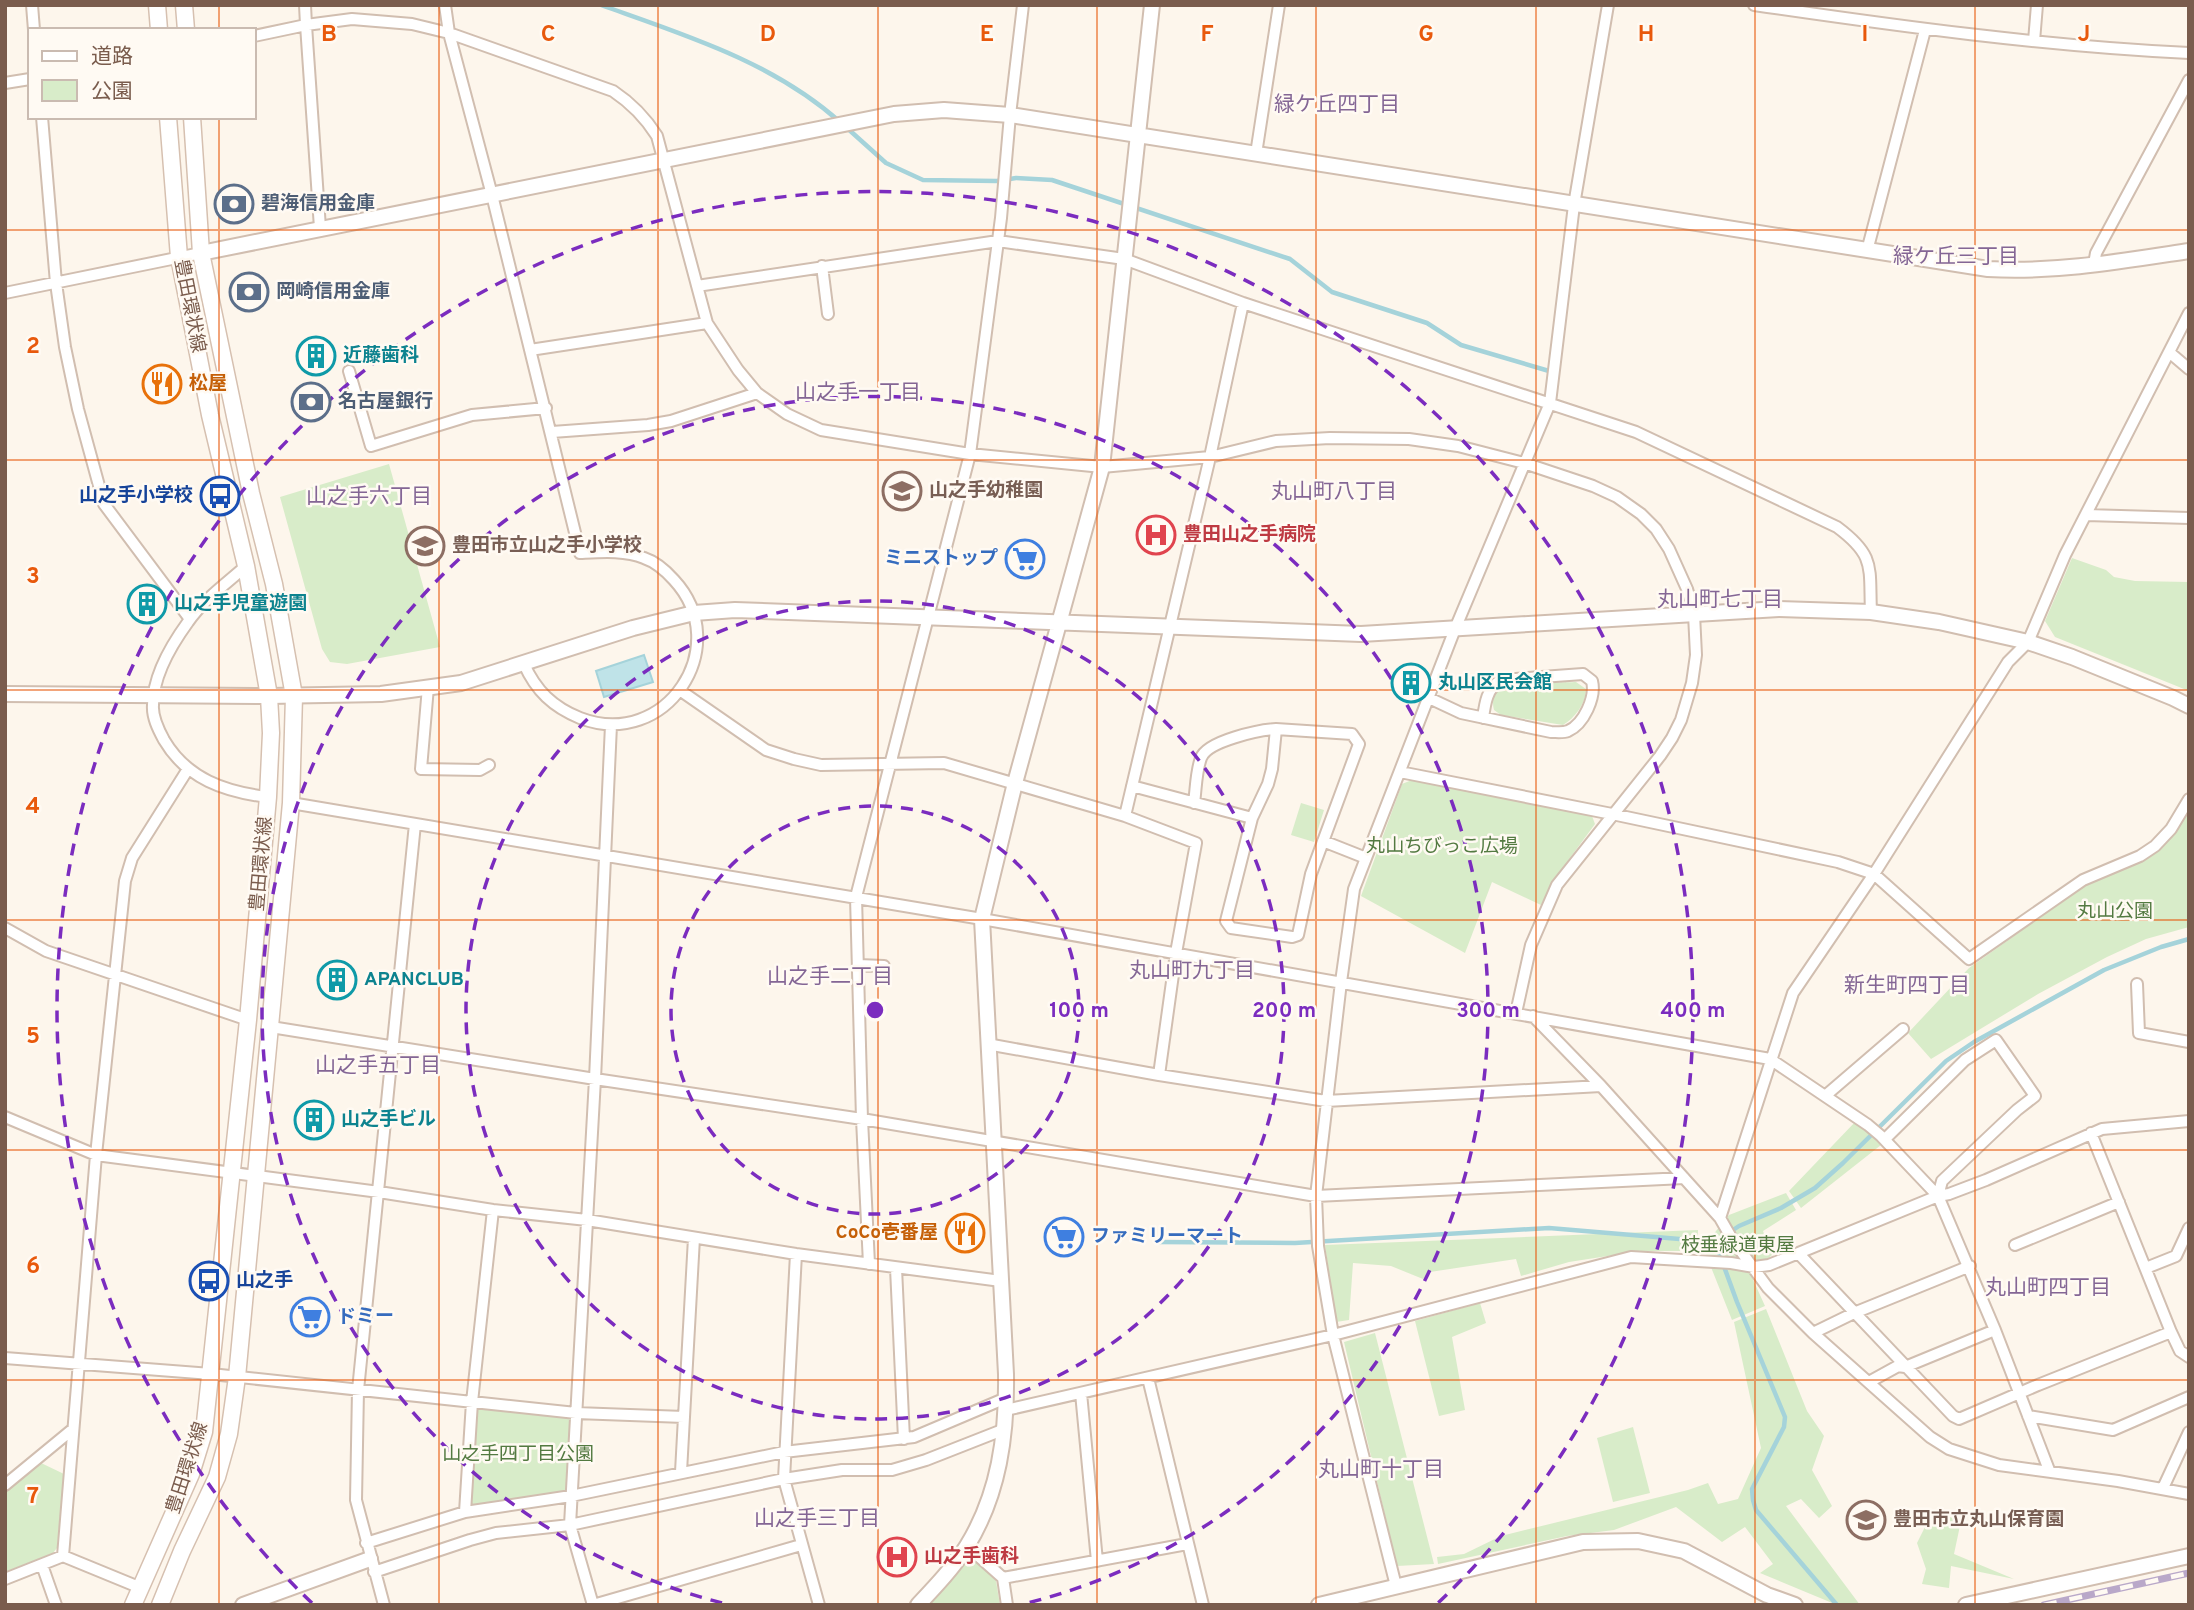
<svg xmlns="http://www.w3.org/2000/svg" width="2194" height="1610" font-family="Overpass,'Noto Sans JP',sans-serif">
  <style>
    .green { fill: #d8ecc9 }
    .water { fill: #bfe3e8; stroke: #a5d3da; stroke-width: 2 }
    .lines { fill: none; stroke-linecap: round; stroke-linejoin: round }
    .stream { stroke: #a5d3da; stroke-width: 4.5 }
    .minor-casing { stroke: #d1beb0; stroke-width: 14 }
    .tertiary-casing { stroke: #d1beb0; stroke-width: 18 }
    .secondary-casing { stroke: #d6c0b0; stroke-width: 19 }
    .minor { stroke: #fff; stroke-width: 10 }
    .tertiary { stroke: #fff; stroke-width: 14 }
    .secondary { stroke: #fff; stroke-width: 16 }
    .rail-casing { stroke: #b9a8c9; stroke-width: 7 }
    .rail { stroke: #fffaf3; stroke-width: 4.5; stroke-dasharray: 13; stroke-linecap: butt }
    .grid { fill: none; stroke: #e8590c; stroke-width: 2; stroke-opacity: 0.55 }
    .ring { fill: none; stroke: #7b2cbf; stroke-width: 3.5; stroke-dasharray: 12 9 }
    .labels { text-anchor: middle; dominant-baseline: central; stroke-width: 5; stroke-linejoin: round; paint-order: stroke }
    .service-label { font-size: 19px; font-weight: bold; fill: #4e5e75; stroke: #fffaf3; text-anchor: start }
    .street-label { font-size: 19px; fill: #7a5c4d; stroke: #fffaf3 }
    .culture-label { font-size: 19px; font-weight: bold; fill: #0d838f; stroke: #fffaf3; text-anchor: start }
    .food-label { font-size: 19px; font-weight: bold; fill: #c56008; stroke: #fffaf3; text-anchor: start }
    .education-label { font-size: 19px; font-weight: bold; fill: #785e54; stroke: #fffaf3; text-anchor: start }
    .transit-label { font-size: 19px; font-weight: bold; fill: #164399; stroke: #fffaf3; text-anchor: end }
    .health-label { font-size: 19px; font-weight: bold; fill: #be3a42; stroke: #fffaf3; text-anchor: start }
    .shop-label { font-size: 19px; font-weight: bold; fill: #366cbe; stroke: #fffaf3; text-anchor: start }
    .park-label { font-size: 19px; fill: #537a41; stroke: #fffaf3 }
    .neighbourhood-label { font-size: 21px; fill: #846695; stroke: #fffaf3 }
    .grid-label { font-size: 23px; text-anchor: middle; font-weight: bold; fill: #e8590c; stroke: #fffaf3; stroke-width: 5; stroke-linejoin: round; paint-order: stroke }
    .centre { fill: #7b2cbf; stroke: #fffaf3; stroke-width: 3.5 }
    .ring-label { font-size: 21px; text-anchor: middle; font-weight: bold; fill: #7b2cbf; stroke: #fffaf3; stroke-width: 5; stroke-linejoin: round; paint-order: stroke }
  </style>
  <rect width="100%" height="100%" fill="#fdf6ec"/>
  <path class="green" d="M 389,464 L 440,647 L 347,664 L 330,662 L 322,649 L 280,497 Z
    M 2072,558 L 2106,570 L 2114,577 L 2135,581 L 2189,582 L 2189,691 L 2055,637 L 2045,621 Z
    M 1576,682 L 1586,689 C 1586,703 1575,718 1563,725 L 1501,715 L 1494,710 C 1492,703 1493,694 1498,689 C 1507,681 1563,683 1576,682 Z
    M 1412,780 L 1592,816 L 1595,824 L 1553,881 L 1541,905 L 1492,882 L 1465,953 L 1361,896 L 1402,784 Z
    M 1301,803 L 1324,810 L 1314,842 L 1291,835 Z
    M 2189,811 L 2189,927 L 2146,939 L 2107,957 L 2038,994 L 1931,1059 L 1908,1033 L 1969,968 L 2084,886 C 2132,858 2158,866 2189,811 Z
    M 1856,1121 L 1881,1145 L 1801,1208 L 1789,1191 Z
    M 1786,1193 L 1796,1210 L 1763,1231 L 1772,1255 L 1750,1273 L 1765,1306 L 1732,1320 L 1703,1247 L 1729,1215 Z
    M 1698,1230 L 1697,1251 L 1640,1251 L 1569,1262 L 1521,1276 L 1516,1259 L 1430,1272 L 1423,1279 L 1391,1266 L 1353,1263 L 1349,1320 L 1336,1322 L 1325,1245 Z
    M 1480,1303 L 1486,1323 L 1452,1337 L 1465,1410 L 1439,1416 L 1415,1321 Z
    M 1766,1309 L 1807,1411 L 1824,1436 L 1812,1470 L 1832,1506 L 1819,1518 L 1801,1499 L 1786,1506 L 1860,1605 L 1837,1605 L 1760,1573 L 1773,1564 L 1745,1527 L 1722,1542 L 1676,1507 L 1614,1530 L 1567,1536 L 1438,1564 L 1437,1557 L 1464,1554 L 1501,1536 L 1688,1490 L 1708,1483 L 1718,1504 L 1738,1499 L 1761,1448 L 1734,1322 Z
    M 1375,1333 L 1434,1564 L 1397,1566 L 1344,1342 Z
    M 475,1405 L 573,1415 L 568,1494 L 469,1507 Z
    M 1633,1427 L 1650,1493 L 1613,1502 L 1597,1438 Z
    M 39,1462 L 64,1474 L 57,1548 L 53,1553 L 5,1572 L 5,1490 Z
    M 1933,1511 L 1961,1521 L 1954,1554 L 2014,1579 L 1951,1566 L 1949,1588 L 1922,1584 L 1926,1569 L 1917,1543 Z
    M 966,1556 L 974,1559 L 996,1581 L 1000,1605 L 925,1605 Z"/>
  <path class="water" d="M 644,655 L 653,682 L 604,697 L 596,671 Z"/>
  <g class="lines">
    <path class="stream" d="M 601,5 C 685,35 773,62 840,122
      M 847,128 L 886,163 L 923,180 L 997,181 L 1016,178 L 1052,180 L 1290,259 L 1332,292 L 1427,323 L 1461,345 L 1549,371
      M 1157,1242 L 1295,1243 L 1549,1228 L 1715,1242 L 1739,1226 L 1781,1208 L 1815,1188 L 1843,1163 L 1946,1061 L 1974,1042 L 2104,970 L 2161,947 L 2189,939
      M 1715,1242 L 1737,1302 L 1785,1417 L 1784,1427 L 1752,1489 L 1753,1500 L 1756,1510 L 1837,1605"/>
    <defs>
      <path id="minor" d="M 32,5 L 34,30
        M 305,5 L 306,25 L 352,19 L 412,24 L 449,33 L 613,91 C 631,103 645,117 657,136 L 707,323 L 738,370 L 757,393 L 787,414 L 821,430 L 970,454 L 1102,467 L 1210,457 L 1276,441 L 1330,438 L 1409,439 L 1458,446 L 1524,463 L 1593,486 L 1617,497 L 1641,514 L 1656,529 L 1669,549 L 1687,589 L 1694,614 L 1696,655 L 1692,683 L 1681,720 L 1672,738 L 1660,756 L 1557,885 L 1531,945 L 1516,1013
        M 445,5 L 449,33 L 492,195 L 580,553 C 601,552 625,550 644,558 C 656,562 666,571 674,580 C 735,646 666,751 580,718 C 553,707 536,691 524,664
        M 1754,5 C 1898,26 2043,46 2189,53
        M 254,36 L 306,25 L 320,228
        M 2034,41 L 2037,5
        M 5,83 L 30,79
        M 42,117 L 56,283 L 65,347 L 78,409 L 104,504 L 190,619
        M 1256,154 L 1279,5
        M 1867,251 L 1925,30
        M 2094,264 L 2096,253 L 2189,80
        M 822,266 L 828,314
        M 697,286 L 998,241 L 1124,259 L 1243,303 L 1636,432 L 1837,527 C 1876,556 1869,567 1871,612
        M 5,293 L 201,253
        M 530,350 L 707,323
        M 2169,352 L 2189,369
        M 349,371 L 371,446 L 472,415 L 546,408
        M 552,432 L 648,425 L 671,421 L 757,393
        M 2086,515 L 2189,518
        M 246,566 C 227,583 203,600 188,622 C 172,644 153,676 153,705 C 152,717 158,729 164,740 C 187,779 225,792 268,797
        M 428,687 L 421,769 L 480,770 L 489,765
        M 681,691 L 766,750 L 794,759 L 821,765 L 944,763 L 1125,816 L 1196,843 L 1176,953 L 1159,1075
        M 1429,698 L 1461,713 L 1551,732 C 1557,732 1563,733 1568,731 C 1584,724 1596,697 1592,681 L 1583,674 L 1501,680 C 1487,688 1485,703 1483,718
        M 611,725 L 595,1079 L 570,1525 L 593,1605 L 801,1545
        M 1400,772 L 1612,814 L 1838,862 L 1874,874 L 1969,959 L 2083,880 L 2140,856 L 2155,846 L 2171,829 L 2189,799
        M 1132,786 L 1252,818 L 1226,921 L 1231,928 L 1292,937 L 1298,935 L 1311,874 L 1359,744 L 1352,734 L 1276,729 L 1272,769 L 1268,784 L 1252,818
        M 291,803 L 982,919 L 1770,1059 L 1868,1125 L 1881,1136 L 1938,1196 L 1995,1330 L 2049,1470
        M 1194,803 C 1196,789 1196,771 1201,758 C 1207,741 1259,730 1276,729
        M 1125,816 L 1210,457 L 1243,303
        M 1323,841 L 1366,858
        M 5,928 L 46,951 L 248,1020
        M 858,965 L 884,966
        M 2137,984 L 2139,1033 L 2189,1042
        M 1533,1016 L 1601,1086 L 1720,1218 L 1732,1239 L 1768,1288 L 1813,1333 L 1930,1437 L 1949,1449 L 1999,1465 L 2118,1481 L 2189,1494
        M 271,1027 L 595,1079 L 862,1119 L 1304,1194 L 1316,1196 L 1684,1178
        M 987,1044 L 1159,1075 L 1326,1101 L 1601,1086
        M 1825,1096 L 1903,1029
        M 5,1117 L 96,1155 L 379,1192 L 493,1210 L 587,1220 L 796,1254 L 1001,1281
        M 2091,1133 L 2171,1332 L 2180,1351 L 2189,1357
        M 1885,1139 L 1965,1060 L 1996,1040 L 2035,1096 L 2017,1110 L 1942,1181 L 1938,1196
        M 1720,1218 L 1793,993 L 1874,874 L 2008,662 L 2028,642 L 2065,555 L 2189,313
        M 2015,1245 L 2119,1202
        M 796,1254 L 784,1479 L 819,1605
        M 1799,1254 L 1953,1416 L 1959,1419 L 2038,1385 L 2171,1332
        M 869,1264 L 862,1119 L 856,897 L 970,454 L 1001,218 L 1010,115 L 1023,5
        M 896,1268 L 904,1439
        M 2146,1268 L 2176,1256 L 2189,1228
        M 1813,1333 L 1854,1313 L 1970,1266
        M 5,1358 L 211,1374 L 576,1413 L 684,1417 L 681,1472
        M 1148,1378 L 1203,1605
        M 1869,1382 L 1898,1366 L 1905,1367 L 1995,1330
        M 1081,1393 L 1097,1561
        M 1006,1410 L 1333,1335 L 1631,1257 L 1731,1263 L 1754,1267 L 1769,1265 L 1938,1196 L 1949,1194 L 1986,1180 L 2102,1129 L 2189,1121
        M 2028,1416 L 2113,1430 L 2189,1397
        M 684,1417 L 694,1238
        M 5,1485 L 73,1429
        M 2163,1488 L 2189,1432
        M 465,1512 L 472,1402 L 493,1210
        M 366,1543 L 465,1512 L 571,1496 L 784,1452 L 914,1437 L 1006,1398
        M 967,1546 L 1003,1578 L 1007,1605
        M 63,1556 L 96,1155 L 125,881 L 132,858 L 188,769
        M 42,1565 L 56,1605
        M 374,1572 L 470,1540 L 496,1533 L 570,1525 L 784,1479 L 842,1470 L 892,1470 L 926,1460 L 1005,1429
        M 1003,1578 L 1187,1544
        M 5,1579 L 63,1556 L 141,1588
        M 1396,1586 L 1333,1335 L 1318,1246 L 1316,1196 L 1341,982 L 1354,889 L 1455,629 L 1550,403 L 1574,205 L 1608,5
        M 384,1605 L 356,1500 L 358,1390 L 415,824"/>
      <path id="tertiary" d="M 201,253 L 894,114 L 944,110 L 1010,115 L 1988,269 C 2055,273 2123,261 2189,251
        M 5,694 L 269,696 L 381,694 L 461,683 L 633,628 L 694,613 L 735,610 L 1361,634 L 1779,609 L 1871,612 L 1939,622 L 2028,642 L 2072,657 L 2173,698 L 2189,706
        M 243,1605 L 370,1559
        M 918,1605 C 935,1587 954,1567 967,1546 C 999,1494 1007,1435 1006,1374 L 982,919 L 1015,783 L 1102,467 L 1152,5
        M 1319,1605 L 1583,1542 L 1638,1541 L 1684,1551 L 1767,1595 L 1795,1605
        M 1966,1605 L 2189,1556"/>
      <path id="secondary" d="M 157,5 L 159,30
        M 184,5 L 186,30
        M 133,1605 L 191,1474 L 204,1432 L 248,1020 L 268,797 L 271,733 L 269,696 L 246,566 L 210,415 L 179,257 L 168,117
        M 160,1605 L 182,1551 L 217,1477 L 229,1434 L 237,1377 L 291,803 L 294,696 L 274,584 L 251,493 L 201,253 L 192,117"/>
    </defs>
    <use href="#minor" class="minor-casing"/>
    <use href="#tertiary" class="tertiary-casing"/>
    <use href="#secondary" class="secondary-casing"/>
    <use href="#minor" class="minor"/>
    <use href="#tertiary" class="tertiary"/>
    <use href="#secondary" class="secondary"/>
    <defs>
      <path id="rail" d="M 2044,1605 L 2189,1573"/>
    </defs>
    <use href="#rail" class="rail-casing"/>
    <use href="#rail" class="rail"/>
  </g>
  <path class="grid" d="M 219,5 L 219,30M 439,5 L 439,1605M 658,5 L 658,1605M 878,5 L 878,1605M 1097,5 L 1097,1605M 1316,5 L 1316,1605M 1536,5 L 1536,1605M 1755,5 L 1755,1605M 1975,5 L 1975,1605M 219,117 L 219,1605M 5,230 L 2189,230M 5,460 L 2189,460M 5,690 L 2189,690M 5,920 L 2189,920M 5,1150 L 2189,1150M 5,1380 L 2189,1380"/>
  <g class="ring">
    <circle cx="875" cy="1010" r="204"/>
    <circle cx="875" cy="1010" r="409"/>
    <path d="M722 1603A613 613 0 1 1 1028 1603"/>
    <path d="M312 1603A818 818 0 1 1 1438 1603"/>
  </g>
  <defs>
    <symbol id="bank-ring" viewBox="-11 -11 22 22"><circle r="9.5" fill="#fffaf3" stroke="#5c6f8a" stroke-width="1.5"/><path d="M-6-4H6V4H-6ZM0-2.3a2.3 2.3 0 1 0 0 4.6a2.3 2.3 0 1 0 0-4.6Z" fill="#5c6f8a"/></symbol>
    <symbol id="building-ring" viewBox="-11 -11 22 22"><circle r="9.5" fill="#fffaf3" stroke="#0f9aa8" stroke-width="1.5"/><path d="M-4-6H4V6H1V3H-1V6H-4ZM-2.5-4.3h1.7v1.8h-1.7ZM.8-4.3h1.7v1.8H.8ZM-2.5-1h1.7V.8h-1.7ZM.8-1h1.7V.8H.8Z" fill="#0f9aa8"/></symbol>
    <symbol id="restaurant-ring" viewBox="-11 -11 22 22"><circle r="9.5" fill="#fffaf3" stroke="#e8710a" stroke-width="1.5"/><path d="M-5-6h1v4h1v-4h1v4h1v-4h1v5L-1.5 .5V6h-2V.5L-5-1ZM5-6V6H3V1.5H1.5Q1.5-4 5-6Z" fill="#e8710a"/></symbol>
    <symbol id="school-ring" viewBox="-11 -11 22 22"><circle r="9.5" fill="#fffaf3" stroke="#8d6e63" stroke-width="1.5"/><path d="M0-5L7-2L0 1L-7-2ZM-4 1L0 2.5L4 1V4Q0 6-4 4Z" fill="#8d6e63"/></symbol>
    <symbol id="bus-ring" viewBox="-11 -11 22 22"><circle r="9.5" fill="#fffaf3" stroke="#1a4fb4" stroke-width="1.5"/><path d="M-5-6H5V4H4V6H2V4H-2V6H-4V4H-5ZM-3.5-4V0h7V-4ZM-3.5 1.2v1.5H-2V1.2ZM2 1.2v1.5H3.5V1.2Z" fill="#1a4fb4"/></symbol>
    <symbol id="hospital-ring" viewBox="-11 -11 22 22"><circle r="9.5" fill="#fffaf3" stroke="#e0444e" stroke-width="1.5"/><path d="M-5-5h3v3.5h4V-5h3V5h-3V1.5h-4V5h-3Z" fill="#e0444e"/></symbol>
    <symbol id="supermarket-ring" viewBox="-11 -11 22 22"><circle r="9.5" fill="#fffaf3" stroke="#3f7fe0" stroke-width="1.5"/><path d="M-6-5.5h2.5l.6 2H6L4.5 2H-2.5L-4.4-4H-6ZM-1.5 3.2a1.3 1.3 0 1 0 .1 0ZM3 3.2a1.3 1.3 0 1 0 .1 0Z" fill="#3f7fe0"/></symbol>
  </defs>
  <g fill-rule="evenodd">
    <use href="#bank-ring" x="212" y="182" width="44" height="44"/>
    <use href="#bank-ring" x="227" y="270" width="44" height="44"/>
    <use href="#building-ring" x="294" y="334" width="44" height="44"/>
    <use href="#restaurant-ring" x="140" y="362" width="44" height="44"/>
    <use href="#bank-ring" x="289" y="380" width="44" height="44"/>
    <use href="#school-ring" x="880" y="469" width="44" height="44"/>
    <use href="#bus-ring" x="198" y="474" width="44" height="44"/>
    <use href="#hospital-ring" x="1134" y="513" width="44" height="44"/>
    <use href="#school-ring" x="403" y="524" width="44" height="44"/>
    <use href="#supermarket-ring" x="1003" y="537" width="44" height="44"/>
    <use href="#building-ring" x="125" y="582" width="44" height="44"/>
    <use href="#building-ring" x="1389" y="661" width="44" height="44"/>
    <use href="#building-ring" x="315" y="958" width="44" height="44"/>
    <use href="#building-ring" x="292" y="1098" width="44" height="44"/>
    <use href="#restaurant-ring" x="943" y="1211" width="44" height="44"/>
    <use href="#supermarket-ring" x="1042" y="1215" width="44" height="44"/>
    <use href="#bus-ring" x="187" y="1259" width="44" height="44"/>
    <use href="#supermarket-ring" x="288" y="1295" width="44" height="44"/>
    <use href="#school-ring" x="1844" y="1498" width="44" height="44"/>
    <use href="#hospital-ring" x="875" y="1535" width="44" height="44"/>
  </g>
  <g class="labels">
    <g class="service-label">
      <text x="261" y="204">碧海信用金庫</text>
      <text x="276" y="292">岡崎信用金庫</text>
      <text x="338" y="402">名古屋銀行</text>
    </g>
    <g class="street-label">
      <text transform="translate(189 306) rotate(79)">豊田環状線</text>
      <text transform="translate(262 864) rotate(-85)">豊田環状線</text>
      <text transform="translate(188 1468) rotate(-72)">豊田環状線</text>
    </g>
    <g class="culture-label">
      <text x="343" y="356">近藤歯科</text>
      <text x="174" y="604">山之手児童遊園</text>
      <text x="1438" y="683">丸山区民会館</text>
      <text x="364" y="980">APANCLUB</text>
      <text x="341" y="1120">山之手ビル</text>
    </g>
    <g class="food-label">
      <text x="189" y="384">松屋</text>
      <text x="938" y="1233" text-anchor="end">CoCo壱番屋</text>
    </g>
    <g class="education-label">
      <text x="929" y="491">山之手幼稚園</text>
      <text x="452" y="546">豊田市立山之手小学校</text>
      <text x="1893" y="1520">豊田市立丸山保育園</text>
    </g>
    <g class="transit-label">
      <text x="193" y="496">山之手小学校</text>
      <text x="236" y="1281" text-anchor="start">山之手</text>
    </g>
    <g class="health-label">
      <text x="1183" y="535">豊田山之手病院</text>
      <text x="924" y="1557">山之手歯科</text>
    </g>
    <g class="shop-label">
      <text x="998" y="559" text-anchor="end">ミニストップ</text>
      <text x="1091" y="1237">ファミリーマート</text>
      <text x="337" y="1317">ドミー</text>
    </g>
    <g class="park-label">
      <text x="1442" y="847">丸山ちびっこ広場</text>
      <text x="2115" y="912">丸山公園</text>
      <text x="1738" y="1246">枝垂緑道東屋</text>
      <text x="518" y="1455">山之手四丁目公園</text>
    </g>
    <g class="neighbourhood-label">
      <text x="1337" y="105">緑ケ丘四丁目</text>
      <text x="1956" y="257">緑ケ丘三丁目</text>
      <text x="858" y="393">山之手一丁目</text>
      <text x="1334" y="492">丸山町八丁目</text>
      <text x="369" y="497">山之手六丁目</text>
      <text x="1720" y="600">丸山町七丁目</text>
      <text x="1192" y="971">丸山町九丁目</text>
      <text x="830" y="977">山之手二丁目</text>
      <text x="1907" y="986">新生町四丁目</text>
      <text x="378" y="1066">山之手五丁目</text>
      <text x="2048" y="1288">丸山町四丁目</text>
      <text x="1381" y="1470">丸山町十丁目</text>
      <text x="817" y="1519">山之手三丁目</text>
    </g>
  </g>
  <g class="grid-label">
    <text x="329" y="41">B</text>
    <text x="548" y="41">C</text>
    <text x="768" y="41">D</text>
    <text x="987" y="41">E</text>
    <text x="1207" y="41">F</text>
    <text x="1426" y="41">G</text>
    <text x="1646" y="41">H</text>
    <text x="1865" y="41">I</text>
    <text x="2084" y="41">J</text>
    <text x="33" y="353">2</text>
    <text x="33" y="583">3</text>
    <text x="33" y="813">4</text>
    <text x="33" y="1043">5</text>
    <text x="33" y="1273">6</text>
    <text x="33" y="1503">7</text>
  </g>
  <circle cx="875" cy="1010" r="10" class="centre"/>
  <g class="ring-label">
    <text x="1079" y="1017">100 m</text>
    <text x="1284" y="1017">200 m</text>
    <text x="1488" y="1017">300 m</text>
    <text x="1693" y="1017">400 m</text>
  </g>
  <rect width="2194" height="1610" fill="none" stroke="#7a5c4d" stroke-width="14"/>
  <rect x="28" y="28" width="228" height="91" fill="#fffaf3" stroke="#cabbb1" stroke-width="2"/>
  <rect x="42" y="51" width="35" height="10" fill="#ffffff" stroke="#cabbb1" stroke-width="2"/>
  <text x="91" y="63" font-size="21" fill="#7a5c4d">道路</text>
  <rect x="42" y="80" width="35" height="21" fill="#d8ecc9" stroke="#cabbb1" stroke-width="2"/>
  <text x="91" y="98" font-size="21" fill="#7a5c4d">公園</text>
</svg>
